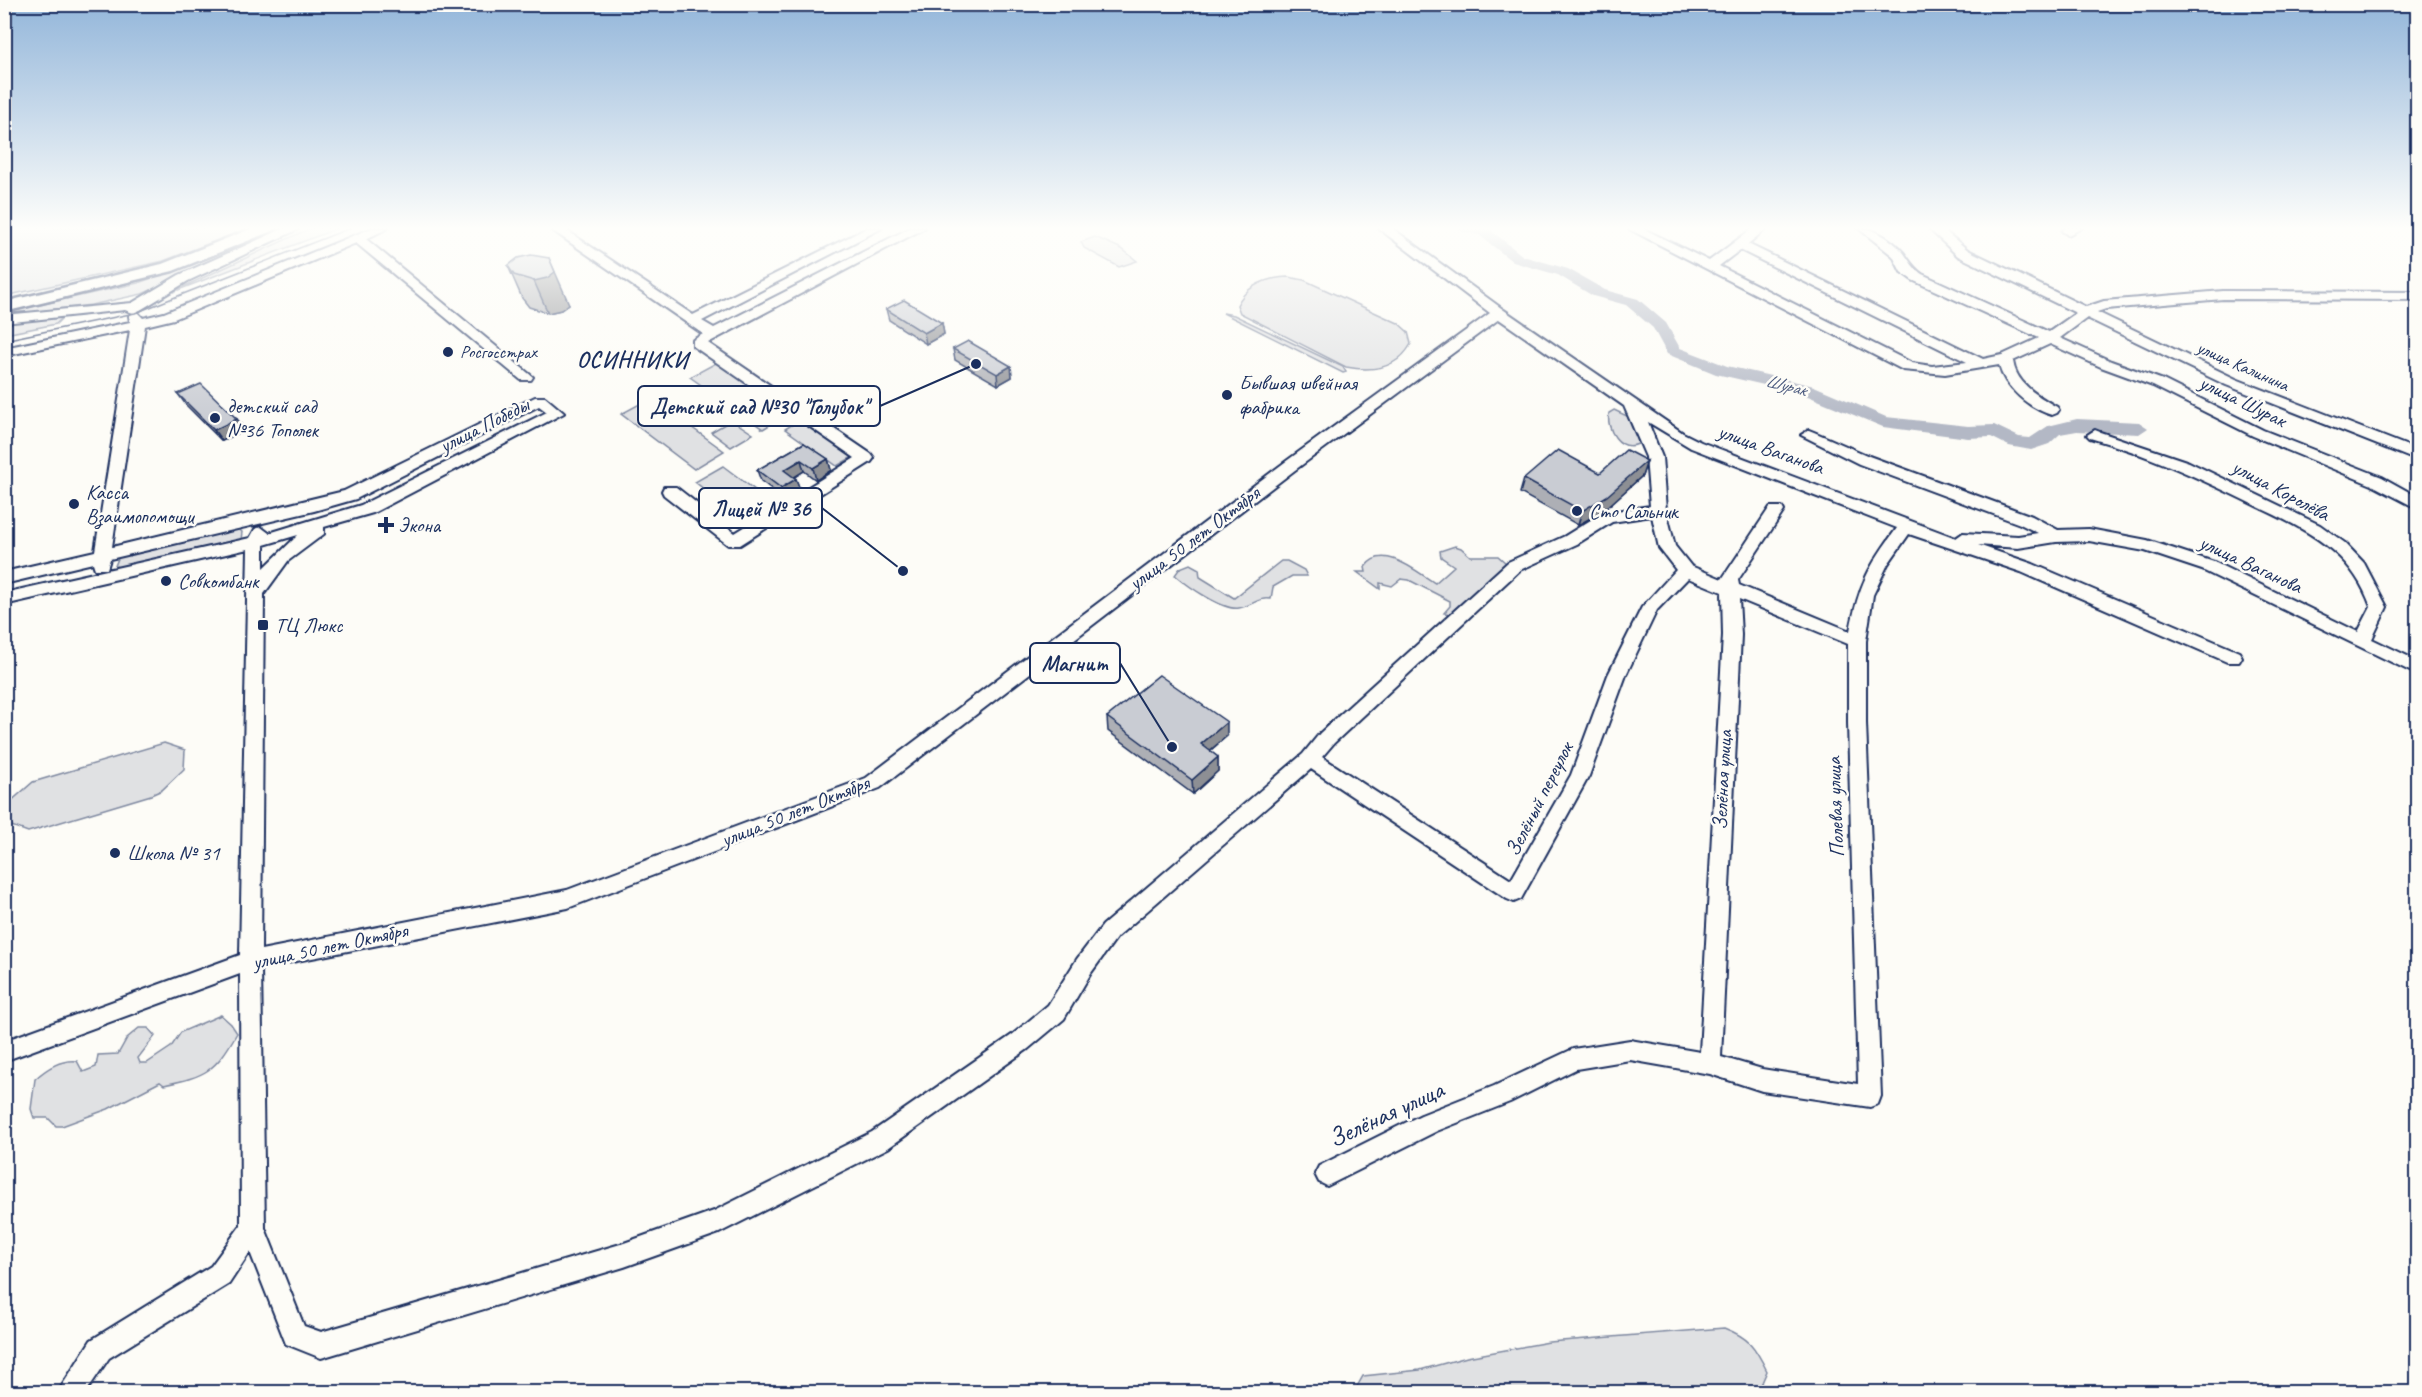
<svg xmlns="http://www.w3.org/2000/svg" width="2422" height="1397" font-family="Caveat,sans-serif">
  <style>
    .green { fill: #e0e1e3; stroke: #7e88a0; stroke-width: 1.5 }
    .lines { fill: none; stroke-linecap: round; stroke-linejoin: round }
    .river { fill: #b3b8c5; fill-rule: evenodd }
    .minor-casing { stroke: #1b2f5e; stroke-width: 4 }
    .major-casing { stroke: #1b2f5e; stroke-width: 5 }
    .minor { fill: #fdfcf7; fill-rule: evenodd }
    .major { fill: #fdfcf7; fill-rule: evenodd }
    .tram { stroke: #1b2f5e; stroke-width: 1.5 }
    .wall { fill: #adafb5; stroke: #1b2f5e; stroke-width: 1.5 }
    .shaded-wall { fill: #8d8f94; stroke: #1b2f5e; stroke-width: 1.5 }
    .building { fill: #c9ccd3; stroke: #1b2f5e; stroke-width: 1.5 }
    .poi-dot { fill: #1b2f5e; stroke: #fdfcf7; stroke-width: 2 }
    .labels { text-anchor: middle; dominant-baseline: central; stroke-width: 5; stroke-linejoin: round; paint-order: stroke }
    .far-poi-label { font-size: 18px; fill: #1b2f5e; stroke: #fdfcf7; text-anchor: start }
    .far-street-label { font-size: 18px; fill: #1b2f5e; stroke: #fdfcf7 }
    .far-water-label { font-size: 18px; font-style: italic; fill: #49587d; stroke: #fdfcf7 }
    .poi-label { font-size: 21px; fill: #1b2f5e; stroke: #fdfcf7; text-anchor: start }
    .street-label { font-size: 21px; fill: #1b2f5e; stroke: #fdfcf7 }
    .far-district-label { font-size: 22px; font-weight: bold; letter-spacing: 1.5px; fill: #1b2f5e; stroke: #fdfcf7 }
    .near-street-label { font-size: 26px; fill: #1b2f5e; stroke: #fdfcf7 }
    .leader { fill: none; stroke: #1b2f5e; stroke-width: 2 }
    .callout-dot { fill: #1b2f5e; stroke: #fdfcf7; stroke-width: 2 }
    .callout { fill: #fdfcf7; stroke: #1b2f5e; stroke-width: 2 }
    .callout-label { font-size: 22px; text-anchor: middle; font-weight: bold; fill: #1b2f5e }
  </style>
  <rect width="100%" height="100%" fill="#fdfcf7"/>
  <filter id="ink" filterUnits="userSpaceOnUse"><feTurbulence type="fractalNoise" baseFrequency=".0167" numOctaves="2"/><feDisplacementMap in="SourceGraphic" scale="12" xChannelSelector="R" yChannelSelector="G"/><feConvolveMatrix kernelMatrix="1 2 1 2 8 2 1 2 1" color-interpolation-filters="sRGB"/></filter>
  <g filter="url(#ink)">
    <path class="green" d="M 5,228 L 249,228 L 163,261 L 5,296 Z
      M 280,228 L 287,228 L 142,294 L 91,305 L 5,315 L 4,313 L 138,283 L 197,262 Z
      M 311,228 L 338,228 L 173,292 L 174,291 Z
      M 1095,237 L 1122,249 L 1137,261 L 1119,267 L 1084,248 L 1081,242 Z
      M 1288,277 L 1304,280 L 1398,323 L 1408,332 L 1411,344 C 1397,369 1371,372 1346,367 L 1240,313 L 1237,305 C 1247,285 1266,278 1288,277 Z
      M 1223,313 L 1234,315 L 1343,367 L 1346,372 L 1343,373 Z
      M 64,316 L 56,324 L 5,334 L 5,322 Z
      M 718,362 L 791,412 L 763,429 L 690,377 Z
      M 651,398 L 724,451 L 694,469 L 621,414 Z
      M 1614,410 L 1627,416 L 1637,435 L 1638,444 C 1619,452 1606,429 1609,413 Z
      M 803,418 L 856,455 L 837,466 L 785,429 Z
      M 732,420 L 753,434 L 731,447 L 711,432 Z
      M 723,466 L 775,505 L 746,522 L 695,482 Z
      M 238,528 L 242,532 L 241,540 L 117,569 L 115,566 L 119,556 Z
      M 1455,546 L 1461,548 L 1470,556 L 1498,556 L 1506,563 L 1451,614 L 1444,613 L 1450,606 L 1450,601 L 1409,580 L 1401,579 L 1392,586 L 1380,583 L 1380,589 L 1357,572 L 1366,572 L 1365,567 C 1383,542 1417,572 1435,583 L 1454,566 L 1441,557 L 1440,551 Z
      M 1281,561 L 1287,561 L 1304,570 L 1307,576 L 1292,576 L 1273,587 L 1271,599 C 1258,597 1252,606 1239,608 C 1223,611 1188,586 1175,575 L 1180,568 L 1190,564 L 1199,569 L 1200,577 L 1234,598 Z
      M 164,743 L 185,750 L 184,769 L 162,790 L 151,795 L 28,832 L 6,824 L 5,812 L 9,803 L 33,782 Z
      M 221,1015 L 231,1024 L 237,1033 C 215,1072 206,1076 164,1085 L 160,1082 L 108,1109 L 62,1126 L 56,1126 L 48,1118 L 34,1118 L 31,1109 L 35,1079 C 47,1068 61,1059 77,1061 L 83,1072 L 96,1067 L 98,1055 L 118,1054 L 127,1038 L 139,1028 L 148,1028 L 155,1036 L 138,1058 L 140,1063 L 147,1063 L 171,1047 L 181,1032 Z
      M 1724,1328 C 1750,1338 1755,1347 1767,1371 L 1758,1392 L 1354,1392 L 1363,1376 L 1420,1370 L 1467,1357 L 1549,1342 Z"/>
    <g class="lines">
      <path class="river" d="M 1458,228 L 1489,229 L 1523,256 L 1568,269 L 1605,290 L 1638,299 L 1666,323 L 1680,348 L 1727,366 L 1814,386 L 1886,417 L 1968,426 L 1994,425 L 2019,437 L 2030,438 L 2048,426 L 2077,419 L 2139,422 L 2148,428 L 2139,434 L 2077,431 L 2060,434 L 2049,444 L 2031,450 L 2009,446 L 1991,437 L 1968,438 L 1883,427 L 1803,394 L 1716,374 L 1667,354 L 1653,328 L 1626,305 L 1593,296 L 1558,275 L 1513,262 L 1479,235 L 1460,231 Z"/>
      <defs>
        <path id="minor" d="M 285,228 L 301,228 L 188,281 L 137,312 L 143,318 L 164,313 L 372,228 L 388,228 L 366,239 L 533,377 L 531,380 L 521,380 L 356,243 L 174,319 L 145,326 L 112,547 L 344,491 L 535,397 L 545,397 L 564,413 L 373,513 L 324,527 L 324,534 L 288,561 L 264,594 L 261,950 L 567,890 L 866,778 L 1285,462 L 1490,313 L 1378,228 L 1392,228 L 1504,310 L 1683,433 L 1701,442 L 1956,538 L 1963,533 L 2018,536 L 2038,533 L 2020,524 L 1859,464 L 1801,435 L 1809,430 L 1814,432 L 1869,456 L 2032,516 L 2058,530 L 2089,529 L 2147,540 L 2214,562 L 2358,632 L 2371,607 C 2363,585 2351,566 2333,551 C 2310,531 2281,518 2254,505 C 2201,479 2147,454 2090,438 L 2087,435 L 2095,430 L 2100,432 L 2189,462 L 2320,525 L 2345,543 L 2364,563 L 2387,607 L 2372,639 L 2418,661 L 2418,675 L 2202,570 L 2145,551 L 2089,541 L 2056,542 L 2018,548 L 1978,545 L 2033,564 L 2239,652 L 2242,657 L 2239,662 L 2227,662 L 2021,572 L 1909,534 L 1888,564 L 1873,595 L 1866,641 L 1866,723 L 1881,1096 L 1878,1104 L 1870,1107 L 1762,1091 L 1710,1074 L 1630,1060 L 1576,1069 L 1510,1102 L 1437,1131 L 1327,1186 L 1319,1182 L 1315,1174 L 1319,1166 L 1421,1115 L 1494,1086 L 1573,1049 L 1630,1040 L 1700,1052 L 1723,635 L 1722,592 L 1688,578 L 1657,610 L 1626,675 L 1589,776 L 1521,899 L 1514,902 L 1507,899 L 1311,769 L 1117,937 L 1091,973 L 1064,1019 L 1028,1049 L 888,1148 L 719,1233 L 624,1267 L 321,1358 L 286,1344 L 250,1252 L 229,1284 L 109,1358 L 86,1392 L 58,1392 L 91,1340 L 211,1266 L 241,1225 L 240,974 L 4,1061 L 4,1041 L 240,955 L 248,549 L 4,605 L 4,593 L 250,538 L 255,529 L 261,527 L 269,533 L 361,505 L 547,412 L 539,406 L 356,499 L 314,511 L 110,559 L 107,569 L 95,569 L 93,563 L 4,584 L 4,572 L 95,551 L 130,330 L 4,356 L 4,348 L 130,322 L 129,316 L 133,313 L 125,310 L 4,323 L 4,315 L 132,303 L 179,275 ZM 1499,319 L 1624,406 L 1646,457 L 1650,506 L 1602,513 L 1565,536 L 1508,562 L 1320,733 L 1303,754 L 1103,925 L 1077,959 L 1048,1005 L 1012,1035 L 872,1132 L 714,1211 L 624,1243 L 321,1332 L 304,1326 L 265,1228 L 261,968 L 568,908 L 880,788 L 1295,470 ZM 1648,422 L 1691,448 L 1897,528 C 1869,566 1859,584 1850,631 L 1739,585 L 1738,580 L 1784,511 L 1782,507 L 1770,507 L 1722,579 L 1691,566 L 1675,546 L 1666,510 L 1662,457 ZM 1652,516 L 1659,548 L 1676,570 L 1642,607 L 1608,675 L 1571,775 L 1511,880 L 1322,757 L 1334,743 L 1520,570 L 1577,544 L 1612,522 ZM 298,535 L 264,568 L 264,545 ZM 1739,599 L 1848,644 L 1848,723 L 1858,1084 L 1762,1069 L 1721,1057 L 1741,635 Z
          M 549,228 L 563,228 L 693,315 L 867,228 L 882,228 L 702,321 L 714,328 L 910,228 L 925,228 L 708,343 L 871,454 L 874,458 L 871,462 L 740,545 L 728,545 L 664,495 L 662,491 L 664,487 L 676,487 L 735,533 L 855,458 L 693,346 L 693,340 L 703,334 Z
          M 1627,228 L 1642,228 L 1709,261 L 1753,228 L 1767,228 L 1748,244 L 1983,359 L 2002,355 L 2039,338 L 1912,280 L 1901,272 L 1893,256 L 1858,228 C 1874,228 1892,239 1903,252 C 1910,261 1912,267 1922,274 L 2049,332 L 2076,313 L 1958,256 L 1928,228 L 1941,228 L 1968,250 L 2086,307 L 2104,301 L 2223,291 L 2418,292 L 2418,300 L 2223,299 L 2106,309 L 2097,312 L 2236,379 L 2418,450 L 2418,461 L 2226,385 L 2087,318 L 2060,338 L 2111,361 L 2163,380 L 2263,430 L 2382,477 L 2418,497 L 2418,509 L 2372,485 L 2253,436 L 2153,386 L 2101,367 L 2050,344 L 2013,361 C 2016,384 2038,396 2057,407 L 2059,410 L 2057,413 L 2052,415 C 2030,409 2004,387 1999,365 L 1945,374 L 1903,370 ZM 1740,250 L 1967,362 L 1932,366 L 1912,363 L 1719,266 Z
          M 2065,228 L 2082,228 L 2068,235 L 2062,231 Z"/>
        <path id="major" d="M 253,228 L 274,228 L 272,231 L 173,271 L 4,312 L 4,302 L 162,264 Z"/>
      </defs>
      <use href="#minor" class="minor-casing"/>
      <use href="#major" class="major-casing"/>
      <use href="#minor" class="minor"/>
      <use href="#major" class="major"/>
      <path class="tram" d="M 4,340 L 135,313 L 350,228"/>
    </g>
    <path class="wall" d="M 518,258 L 569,304 L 561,310 L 548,313 L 529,307 L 522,298 L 508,266 Z
      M 886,309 L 942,323 L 944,334 L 926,344 L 889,320 Z
      M 953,349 L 1011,366 L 1012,377 L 998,385 L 955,360 Z
      M 178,394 L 237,419 L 245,430 L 222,441 L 186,405 Z
      M 804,443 L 828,459 L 831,470 L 816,480 L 804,471 L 794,477 L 796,479 L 800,490 L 785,499 L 761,481 L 757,470 Z
      M 1647,461 L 1642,476 L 1603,511 L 1578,525 L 1520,493 L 1524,479 L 1600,473 Z
      M 1107,717 L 1227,736 L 1210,751 L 1218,757 L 1218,771 L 1193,794 L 1108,731 Z"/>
    <path class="shaded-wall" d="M 549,258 L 569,304 L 561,310 L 548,313 L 534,281 Z
      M 942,323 L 944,334 L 926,344 L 924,333 Z
      M 1011,366 L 1012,377 L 998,385 L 997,374 Z
      M 237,419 L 245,430 L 222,441 L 214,430 Z
      M 828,459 L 831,470 L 816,480 L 813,468 Z
      M 801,460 L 804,471 L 788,481 L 784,470 Z
      M 1647,461 L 1642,476 L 1603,511 L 1578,525 L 1582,511 Z
      M 796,479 L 800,490 L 785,499 L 781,488 Z
      M 1227,722 L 1227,736 L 1201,758 L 1201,744 Z
      M 1218,757 L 1218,771 L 1193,794 L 1192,780 Z"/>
    <path class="building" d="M 531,255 L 549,258 L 555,272 L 547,278 L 534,281 L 514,275 L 508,266 L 518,258 Z
      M 904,300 L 942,323 L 924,333 L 886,309 Z
      M 968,341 L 1011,366 L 997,374 L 953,349 Z
      M 201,384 L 237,419 L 214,430 L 178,394 Z
      M 804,443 L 828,459 L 813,468 L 801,460 L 784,470 L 796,479 L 781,488 L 757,470 Z
      M 1558,450 L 1600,473 L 1626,450 L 1647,461 L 1607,496 L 1582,511 L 1524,479 Z
      M 1159,675 L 1227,722 L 1201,744 L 1218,757 L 1192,780 L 1107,717 Z"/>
  </g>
  <linearGradient id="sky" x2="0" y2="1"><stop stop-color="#93b6da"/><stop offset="0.54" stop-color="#fefefb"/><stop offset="1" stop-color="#fefefb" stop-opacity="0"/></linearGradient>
  <rect width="2422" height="423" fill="url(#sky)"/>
  <g class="poi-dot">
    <circle cx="448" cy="352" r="6"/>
    <circle cx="1227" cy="395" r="6"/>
    <circle cx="215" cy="418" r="6"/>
    <circle cx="74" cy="504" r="6"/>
    <circle cx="1577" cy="511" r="6"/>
    <path d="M383 516h6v6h6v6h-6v6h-6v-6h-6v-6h6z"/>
    <circle cx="166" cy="581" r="6"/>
    <rect x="257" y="619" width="12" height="12" rx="3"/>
    <circle cx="115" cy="853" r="6"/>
  </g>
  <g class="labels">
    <g class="far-poi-label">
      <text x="460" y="352">Росгосстрах</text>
    </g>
    <g class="far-street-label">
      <text transform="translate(2243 366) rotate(24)">улица Калинина</text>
    </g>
    <g class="far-water-label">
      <text transform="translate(1786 385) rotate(14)">Шурак</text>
    </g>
    <g class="poi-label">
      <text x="1239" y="383">Бывшая швейная<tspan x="1239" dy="24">фабрика</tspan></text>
      <text x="227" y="406">детский сад<tspan x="227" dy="24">№36 Тополек</tspan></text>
      <text x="86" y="492">Касса<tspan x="86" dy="24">Взаимопомощи</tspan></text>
      <text x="1589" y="511">Сто Сальник</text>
      <text x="398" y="525">Экона</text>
      <text x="178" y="581">Совкомбанк</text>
      <text x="275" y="625">ТЦ Люкс</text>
      <text x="127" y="853">Школа № 31</text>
    </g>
    <g class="street-label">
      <text transform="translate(2243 401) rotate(26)">улица Шурак</text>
      <text transform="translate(484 425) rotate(-27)">улица Победы</text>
      <text transform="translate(1771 449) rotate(20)">улица Ваганова</text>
      <text transform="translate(2281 490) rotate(28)">улица Королёва</text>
      <text transform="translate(1194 538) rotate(-37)">улица 50 лет Октября</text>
      <text transform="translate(2251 564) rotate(25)">улица Ваганова</text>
      <text transform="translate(1722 780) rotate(-87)">Зелёная улица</text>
      <text transform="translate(1539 799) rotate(-63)">Зелёный переулок</text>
      <text transform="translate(1835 807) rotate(-92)">Полевая улица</text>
      <text transform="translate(795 811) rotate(-22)">улица 50 лет Октября</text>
      <text transform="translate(330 946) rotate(-12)">улица 50 лет Октября</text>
    </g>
    <g class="far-district-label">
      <text x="633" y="360">ОСИННИКИ</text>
    </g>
    <g class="near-street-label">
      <text transform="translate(1386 1114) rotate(-25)">Зелёная улица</text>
    </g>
  </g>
  <path class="leader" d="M976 364L880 406M903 571L822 508M1172 747L1120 663"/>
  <g class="callout-dot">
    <circle cx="976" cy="364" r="6"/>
    <circle cx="903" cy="571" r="6"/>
    <circle cx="1172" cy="747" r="6"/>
  </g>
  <g class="callout">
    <rect x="638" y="386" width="242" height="40" rx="6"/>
    <rect x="699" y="488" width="123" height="40" rx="6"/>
    <rect x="1030" y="643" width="90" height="40" rx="6"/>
  </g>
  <g class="callout-label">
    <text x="759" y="414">Детский сад №30 "Голубок"</text>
    <text x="761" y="516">Лицей № 36</text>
    <text x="1075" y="671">Магнит</text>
  </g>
  <rect width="2422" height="1397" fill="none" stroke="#fdfcf7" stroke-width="24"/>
  <rect x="12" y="12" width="2398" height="1373" fill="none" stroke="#1b2f5e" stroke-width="2" filter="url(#ink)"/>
</svg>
